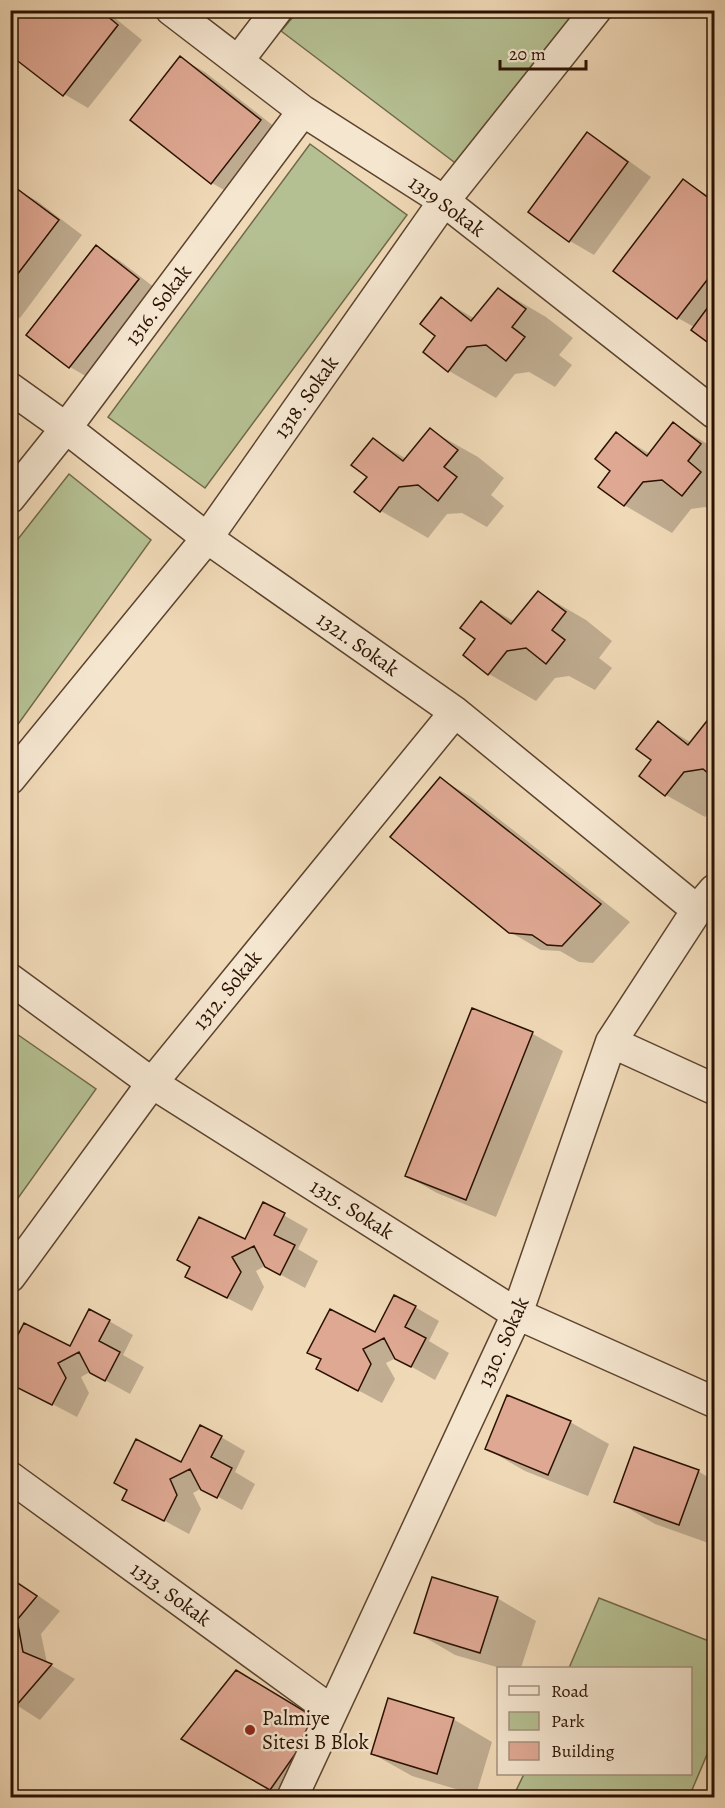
<svg xmlns="http://www.w3.org/2000/svg" width="725" height="1808" font-family="Alegreya,serif">
  <style>
    .green { fill: #b5c092; stroke: #706849; stroke-width: 1.5 }
    .shadow { fill: #0003 }
    .building { fill: #dfa893; stroke: #2a1100; stroke-width: 1.5 }
    .lines { fill: none; stroke-linecap: round; stroke-linejoin: round }
    .minor-casing { stroke: #5c432e; stroke-width: 33 }
    .minor { stroke: #f5e6d0; stroke-width: 30 }
    .poi-dot { fill: #8f2418; stroke: #f5e6d0; stroke-width: 2 }
    .labels { text-anchor: middle; dominant-baseline: central; stroke-width: 5; stroke-linejoin: round; paint-order: stroke }
    .street-label { font-size: 21px; fill: #2a1100; stroke: #f5e6d0 }
    .poi-label { font-size: 21px; fill: #2a1100; stroke: #f5e6d0; text-anchor: start }
  </style>
  <rect width="100%" height="100%" fill="#f0d9b7"/>
  <filter id="stains"><feTurbulence type="fractalNoise" baseFrequency=".00333" numOctaves="4"/><feColorMatrix values="0 0 0 0 .2 0 0 0 0 .09 0 0 0 0 .02 0 0 0 .5 -.17"/></filter>
  <radialGradient id="worn" r=".72"><stop offset=".6" stop-color="#630" stop-opacity="0"/><stop offset="1" stop-color="#630" stop-opacity=".3"/></radialGradient>
  <path class="green" d="M 298,11 L 577,11 L 458,165 L 281,31 Z
    M 310,144 L 407,215 L 205,488 L 108,417 Z
    M 69,474 L 151,540 L 11,734 L 11,548 Z
    M 11,1030 L 96,1089 L 11,1208 Z
    M 599,1598 L 714,1643 L 714,1738 L 689,1797 L 513,1797 L 524,1774 L 690,1774 L 690,1668 L 569,1668 Z"/>
  <path class="shadow" d="M 22,10 L 105,10 L 142,40 L 88,108 L 64,94 Z
    M 180,58 L 205,72 L 285,135 L 236,197 L 212,183 Z
    M 587,134 L 611,148 L 651,177 L 594,255 L 570,241 L 530,212 Z
    M 684,181 L 714,199 L 714,345 L 693,329 L 694,327 L 678,318 L 615,271 Z
    M 12,187 L 37,201 L 82,235 L 20,318 L 10,312 L 10,190 Z
    M 96,247 L 120,261 L 163,294 L 94,381 L 70,367 L 28,335 Z
    M 498,289 L 546,317 L 573,338 L 559,355 L 572,365 L 555,387 L 529,372 L 515,374 L 496,398 L 449,371 L 437,336 L 442,299 L 475,319 Z
    M 674,424 L 714,448 L 714,513 L 705,507 L 691,509 L 672,533 L 624,505 L 612,471 L 617,434 L 650,454 Z
    M 430,430 L 478,457 L 504,478 L 491,495 L 504,506 L 487,527 L 462,513 L 447,514 L 428,538 L 381,511 L 369,476 L 373,440 L 407,459 Z
    M 538,592 L 586,620 L 612,641 L 599,658 L 612,668 L 595,690 L 569,676 L 555,678 L 536,701 L 489,674 L 477,639 L 482,603 L 515,622 Z
    M 714,714 L 714,804 L 705,817 L 666,795 L 654,760 L 658,723 L 692,743 Z
    M 441,779 L 471,797 L 630,922 L 593,963 L 579,962 L 560,951 L 541,950 L 510,932 Z
    M 473,1010 L 533,1034 L 563,1051 L 496,1217 L 437,1193 L 407,1176 Z
    M 264,1204 L 308,1229 L 298,1249 L 318,1261 L 305,1288 L 265,1266 L 256,1271 L 264,1287 L 252,1311 L 187,1277 L 245,1241 Z
    M 415,1307 L 439,1321 L 429,1341 L 449,1353 L 435,1380 L 396,1358 L 386,1363 L 395,1379 L 382,1403 L 318,1369 L 322,1360 L 309,1352 L 376,1334 Z
    M 109,1321 L 133,1335 L 123,1355 L 144,1367 L 130,1394 L 90,1372 L 81,1377 L 89,1393 L 77,1417 L 12,1383 Z
    M 570,1422 L 609,1444 L 588,1496 L 525,1471 L 487,1449 Z
    M 221,1437 L 245,1451 L 235,1472 L 255,1484 L 242,1510 L 202,1488 L 193,1493 L 201,1509 L 189,1534 L 124,1499 Z
    M 698,1471 L 714,1481 L 714,1545 L 655,1524 L 616,1501 Z
    M 10,1576 L 60,1611 L 41,1634 L 47,1663 L 75,1679 L 40,1720 L 10,1701 Z
    M 497,1598 L 536,1621 L 521,1668 L 500,1668 L 455,1655 L 416,1632 Z
    M 260,1686 L 342,1735 L 299,1798 L 286,1798 L 183,1739 Z
    M 453,1719 L 492,1742 L 476,1795 L 412,1776 L 373,1754 Z"/>
  <path class="building" d="M 20,10 L 100,10 L 118,25 L 63,96 L 10,55 L 10,23 Z
    M 696,10 L 714,10 L 714,23 Z
    M 180,56 L 261,120 L 211,184 L 130,120 Z
    M 587,132 L 628,162 L 569,242 L 528,212 Z
    M 683,179 L 714,202 L 714,271 L 677,319 L 613,271 Z
    M 12,185 L 59,220 L 10,284 L 10,187 Z
    M 96,245 L 139,279 L 69,368 L 26,335 Z
    M 498,288 L 526,309 L 512,327 L 525,337 L 506,361 L 486,345 L 467,347 L 448,372 L 423,352 L 435,336 L 420,324 L 441,297 L 471,321 Z
    M 714,299 L 714,347 L 691,330 Z
    M 673,422 L 701,444 L 688,461 L 701,472 L 682,496 L 662,480 L 643,482 L 624,506 L 598,487 L 610,471 L 595,459 L 616,432 L 647,456 Z
    M 430,428 L 458,450 L 444,467 L 457,477 L 438,501 L 418,485 L 399,487 L 380,512 L 354,492 L 367,477 L 351,465 L 373,438 L 403,461 Z
    M 538,591 L 566,612 L 552,630 L 565,640 L 546,664 L 526,648 L 507,651 L 488,675 L 463,655 L 475,639 L 460,628 L 481,601 L 511,624 Z
    M 714,712 L 714,778 L 703,769 L 684,772 L 665,796 L 639,776 L 651,760 L 636,749 L 658,721 L 688,745 Z
    M 440,777 L 601,904 L 562,946 L 547,945 L 532,935 L 509,933 L 390,837 Z
    M 472,1008 L 533,1032 L 466,1200 L 405,1176 Z
    M 263,1202 L 285,1213 L 274,1235 L 295,1245 L 280,1275 L 265,1267 L 254,1246 L 232,1257 L 241,1272 L 227,1298 L 185,1277 L 190,1267 L 177,1260 L 199,1217 L 245,1239 Z
    M 394,1295 L 416,1306 L 405,1327 L 426,1338 L 411,1367 L 395,1359 L 384,1338 L 363,1349 L 371,1364 L 358,1391 L 316,1369 L 321,1359 L 307,1353 L 330,1309 L 375,1332 Z
    M 89,1309 L 110,1320 L 99,1341 L 120,1352 L 105,1381 L 90,1373 L 79,1352 L 58,1363 L 66,1378 L 52,1405 L 10,1384 L 15,1374 L 10,1371 L 10,1350 L 24,1323 L 70,1346 Z
    M 507,1395 L 571,1421 L 548,1475 L 485,1449 Z
    M 200,1425 L 222,1436 L 211,1457 L 232,1468 L 217,1498 L 201,1490 L 190,1469 L 170,1479 L 177,1495 L 164,1521 L 122,1500 L 127,1490 L 114,1483 L 136,1439 L 181,1462 Z
    M 634,1447 L 699,1470 L 679,1525 L 614,1502 Z
    M 432,1577 L 498,1597 L 480,1653 L 414,1633 Z
    M 10,1578 L 37,1596 L 17,1620 L 23,1652 L 52,1664 L 15,1707 L 10,1703 Z
    M 236,1670 L 319,1720 L 270,1790 L 181,1739 Z
    M 388,1698 L 454,1718 L 437,1774 L 371,1754 Z"/>
  <g class="lines">
    <defs>
      <path id="minor" d="M 171,10 L 303,111 L 444,201 L 714,413
        M 238,61 L 277,10
        M 10,388 L 66,428 L 207,538 L 455,712 L 697,910
        M 10,498 L 66,428 L 303,111
        M 10,779 L 207,538 L 444,201 L 596,10
        M 10,979 L 152,1083 L 517,1314 L 714,1402
        M 611,1042 L 714,1089
        M 10,1277 L 152,1083 L 455,712
        M 10,1477 L 332,1711
        M 292,1798 L 517,1314 L 611,1042 L 697,910 L 714,890"/>
    </defs>
    <use href="#minor" class="minor-casing"/>
    <use href="#minor" class="minor"/>
  </g>
  <circle class="poi-dot" cx="250" cy="1730" r="6"/>
  <g class="labels">
    <g class="street-label">
      <text transform="translate(447 206) rotate(36)">1319 Sokak</text>
      <text transform="translate(158 305) rotate(-53)">1316. Sokak</text>
      <text transform="translate(306 397) rotate(-55)">1318. Sokak</text>
      <text transform="translate(358 644) rotate(35)">1321. Sokak</text>
      <text transform="translate(227 990) rotate(-51)">1312. Sokak</text>
      <text transform="translate(352 1209) rotate(32)">1315. Sokak</text>
      <text transform="translate(503 1342) rotate(-66)">1310. Sokak</text>
      <text transform="translate(171 1594) rotate(36)">1313. Sokak</text>
    </g>
    <g class="poi-label">
      <text x="262" y="1718">Palmiye<tspan x="262" dy="24">Sitesi B Blok</tspan></text>
    </g>
  </g>
  <rect width="725" height="1808" fill="none" stroke="#f0d9b7" stroke-width="36"/>
  <rect x="12" y="12" width="701" height="1784" fill="none" stroke="#2a1100" stroke-width="3"/>
  <rect x="18" y="18" width="689" height="1772" fill="none" stroke="#2a1100" stroke-width="1.5"/>
  <rect x="497" y="1667" width="195" height="108" fill="#f5e6d0" stroke="#a4917d" stroke-width="1.5"/>
  <rect x="509" y="1686" width="30" height="9" fill="#f5e6d0" stroke="#a4917d" stroke-width="1.5"/>
  <text x="551" y="1697" font-size="18" fill="#2a1100">Road</text>
  <rect x="509" y="1712" width="30" height="18" fill="#b5c092" stroke="#a4917d" stroke-width="1.5"/>
  <text x="551" y="1727" font-size="18" fill="#2a1100">Park</text>
  <rect x="509" y="1742" width="30" height="18" fill="#dfa893" stroke="#a4917d" stroke-width="1.5"/>
  <text x="551" y="1757" font-size="18" fill="#2a1100">Building</text>
  <path d="M500 60v9h86v-9" fill="none" stroke="#2a1100" stroke-width="3"/>
  <text x="509" y="60" font-size="18" fill="#2a1100" stroke="#f5e6d0" stroke-width="4.5" paint-order="stroke">20 m</text>
  <rect width="100%" height="100%" filter="url(#stains)"/>
  <rect width="100%" height="100%" fill="url(#worn)"/>
</svg>
